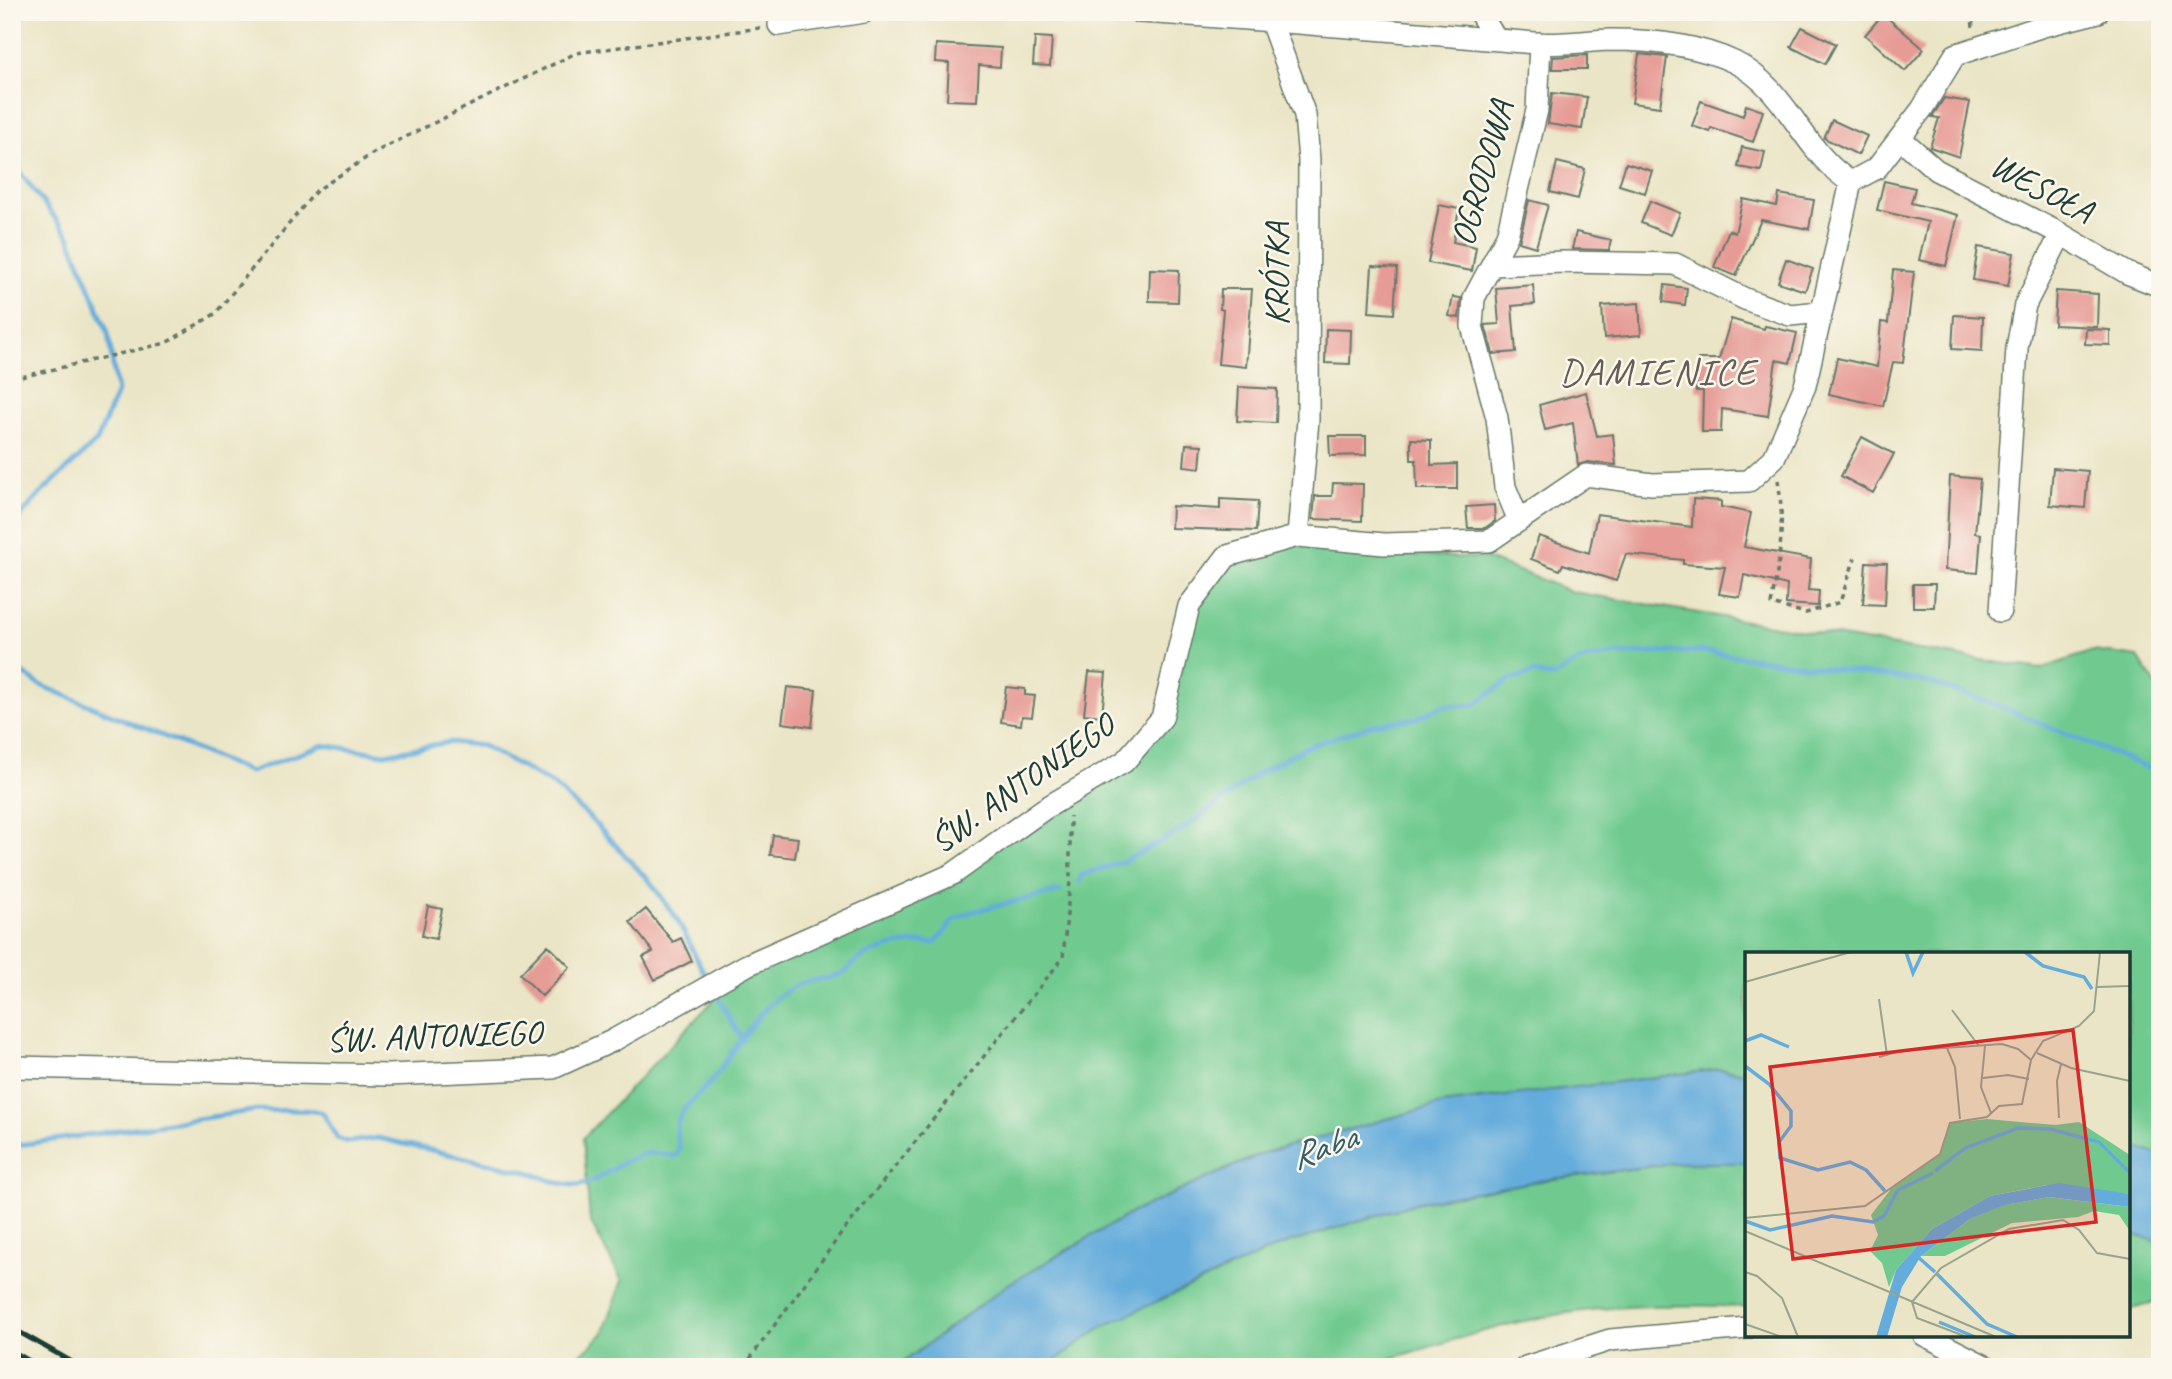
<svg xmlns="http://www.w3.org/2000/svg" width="2172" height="1379" font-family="Caveat,sans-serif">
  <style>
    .green { fill: #70ca90; stroke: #488462; stroke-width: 2 }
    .water { fill: #64acdb; stroke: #427488; stroke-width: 2 }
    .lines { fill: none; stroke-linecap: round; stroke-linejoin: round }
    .stream { stroke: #64acdb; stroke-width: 5 }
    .building { fill: #e69b96 }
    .street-casing { stroke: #667867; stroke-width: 24 }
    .path { stroke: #667867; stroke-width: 3.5; stroke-dasharray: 5 5; stroke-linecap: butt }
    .street { stroke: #fff; stroke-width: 21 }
    .rail { stroke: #1f3d34; stroke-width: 5 }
    .labels { text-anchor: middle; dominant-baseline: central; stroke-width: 5; stroke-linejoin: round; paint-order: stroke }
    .street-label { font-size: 35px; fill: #1f3d34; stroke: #fbf7ec }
    .water-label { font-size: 37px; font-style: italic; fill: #345e66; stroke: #fbf7ec }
    .quarter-label { font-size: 38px; letter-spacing: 2px; fill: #655e56; stroke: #fbf7ec }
    .inset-river { fill: none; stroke: #64acdb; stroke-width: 3.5 }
    .inset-road { fill: none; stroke: #99a28c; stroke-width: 2 }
    .view { fill: #d62828; fill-opacity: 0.15; stroke: #d62828; stroke-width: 3.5 }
    .inset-edge { fill: none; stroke: #1f3d34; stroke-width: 3.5 }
  </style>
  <rect width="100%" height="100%" fill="#fbf7ec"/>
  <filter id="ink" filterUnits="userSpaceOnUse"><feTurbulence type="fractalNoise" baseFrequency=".0143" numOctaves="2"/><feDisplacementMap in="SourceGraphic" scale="14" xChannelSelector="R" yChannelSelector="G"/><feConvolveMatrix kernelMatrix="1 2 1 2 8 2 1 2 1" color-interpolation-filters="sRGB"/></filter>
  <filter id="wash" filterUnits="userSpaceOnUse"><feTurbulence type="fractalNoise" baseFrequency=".00686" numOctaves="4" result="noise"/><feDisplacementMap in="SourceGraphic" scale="28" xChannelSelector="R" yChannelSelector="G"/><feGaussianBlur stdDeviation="1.57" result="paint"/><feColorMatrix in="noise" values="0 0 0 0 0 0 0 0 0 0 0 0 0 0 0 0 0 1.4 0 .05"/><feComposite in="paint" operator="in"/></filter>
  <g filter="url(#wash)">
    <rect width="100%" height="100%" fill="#eae5c6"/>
    <path class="green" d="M 1298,536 L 1340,553 L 1485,558 L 1573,592 L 1961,657 L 2041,669 L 2093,651 L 2138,657 L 2160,692 L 2160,1155 L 2128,1145 L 2128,954 L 1747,954 L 1747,1073 L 1721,1069 L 1442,1104 L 1263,1153 L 1135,1211 L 1007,1285 L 897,1367 L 567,1367 L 603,1334 L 622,1281 L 590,1221 L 583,1138 L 747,965 L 953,874 L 1124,762 L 1162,718 L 1189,606 L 1227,556 Z
      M 1676,1163 L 1747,1163 L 1747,1307 C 1690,1305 1631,1304 1575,1312 C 1513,1320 1453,1340 1393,1358 L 1380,1367 L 1046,1367 L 1103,1326 L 1279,1246 L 1419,1202 L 1538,1181 Z
      M 2128,1233 L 2160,1242 L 2160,1301 L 2128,1310 Z"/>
    <path class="water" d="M 1721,1069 L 1747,1073 L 1747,1163 L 1676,1163 L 1538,1181 L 1419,1202 L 1279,1246 L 1103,1326 L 1046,1367 L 897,1367 L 1007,1285 L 1135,1211 L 1263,1153 L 1442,1104 Z
      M 2128,1145 L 2160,1155 L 2160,1242 L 2128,1233 Z"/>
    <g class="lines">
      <path class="stream" d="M 12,162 L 69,236 L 108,333 L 117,392 L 97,441 L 40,494 L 12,526
        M 12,666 L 40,685 L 250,772 L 323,745 L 385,754 L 450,742 L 483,746 L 552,784 L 588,816 L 652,884 L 677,919 L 706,977
        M 1079,882 L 1082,875 L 1125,861 L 1185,828 L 1257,774 L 1306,747 L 1375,724 L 1417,718 L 1441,706 L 1474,705 L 1509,680 L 1534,673 L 1553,677 L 1580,660 L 1619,654 L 1701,651 L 1928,682 L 1999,706 L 2160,773
        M 715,993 L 742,1039
        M 12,1146 L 258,1110 C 280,1112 303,1107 323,1113 L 337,1138 L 348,1142 L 378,1138 L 532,1173 C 596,1202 592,1172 643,1154 C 652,1151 666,1155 676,1156 L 680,1149 C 667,1110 694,1104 714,1078 C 739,1045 760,1001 800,984 C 814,978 834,980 846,971 C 852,967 856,960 862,957 C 883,946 911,941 935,943 L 955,919 L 974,911 L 1060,891"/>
    </g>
    <g id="blocks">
      <path class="building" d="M 1883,14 L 1924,49 L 1905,71 L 1865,35 Z
        M 1802,27 L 1836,44 L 1825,64 L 1791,47 Z
        M 1035,37 L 1052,38 L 1050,66 L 1033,65 Z
        M 936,44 L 1001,48 L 1000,67 L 979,65 L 977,101 L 947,100 L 949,63 L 935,62 Z
        M 1639,54 L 1667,57 L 1660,107 L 1632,103 Z
        M 1587,55 L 1587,69 L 1552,69 L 1553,57 Z
        M 1552,93 L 1587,97 L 1582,129 L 1548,124 Z
        M 1944,98 L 1970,102 L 1959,157 L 1930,147 L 1939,118 L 1932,117 Z
        M 1701,101 L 1743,116 L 1746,105 L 1763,111 L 1753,142 L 1711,128 L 1710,132 L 1692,126 Z
        M 1832,120 L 1867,136 L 1858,155 L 1824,138 Z
        M 1742,147 L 1765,152 L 1761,171 L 1738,167 Z
        M 1557,162 L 1585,169 L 1578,199 L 1550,192 Z
        M 1626,163 L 1652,171 L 1645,193 L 1619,185 Z
        M 1884,181 L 1915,188 L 1911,203 L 1958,215 L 1946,266 L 1919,260 L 1928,222 L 1877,210 Z
        M 1779,194 L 1814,200 L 1809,229 L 1761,220 L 1736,276 L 1714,267 L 1729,230 L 1735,233 L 1743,199 L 1777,206 Z
        M 1529,200 L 1548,205 L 1536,247 L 1519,242 Z
        M 1650,201 L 1680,213 L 1671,235 L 1641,223 Z
        M 1439,205 L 1459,209 L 1453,242 L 1476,247 L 1472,271 L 1428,263 Z
        M 1576,232 L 1611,240 L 1609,250 L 1572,249 Z
        M 1978,247 L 2014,253 L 2008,286 L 1973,280 Z
        M 1786,259 L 1813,269 L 1805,291 L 1778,282 Z
        M 1372,266 L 1397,268 L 1394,314 L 1369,312 Z
        M 1150,269 L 1179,270 L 1178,302 L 1149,301 Z
        M 1893,270 L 1914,272 L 1903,363 L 1893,362 L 1883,406 L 1829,394 L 1837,358 L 1877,367 L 1881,322 L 1888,323 Z
        M 1533,285 L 1535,304 L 1512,306 L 1516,352 L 1493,354 L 1485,325 L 1499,324 L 1496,288 Z
        M 1665,285 L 1687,288 L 1685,305 L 1663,302 Z
        M 1221,289 L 1252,289 L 1246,367 L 1218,364 L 1223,310 L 1220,309 Z
        M 2056,291 L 2098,294 L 2097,327 L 2054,325 Z
        M 1453,297 L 1461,298 L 1459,318 L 1449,316 Z
        M 1639,303 L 1641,335 L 1604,338 L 1602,306 Z
        M 1954,315 L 1983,317 L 1982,351 L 1952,349 Z
        M 1731,319 L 1764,329 L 1765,326 L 1797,333 L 1790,363 L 1776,360 L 1768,416 L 1722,409 L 1721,432 L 1702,432 L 1703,391 L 1696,391 L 1698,359 L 1719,359 Z
        M 1326,329 L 1351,330 L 1350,364 L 1325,363 Z
        M 2086,329 L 2110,330 L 2110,345 L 2085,344 Z
        M 1239,387 L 1277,389 L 1276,423 L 1237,421 Z
        M 1586,392 L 1597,436 L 1613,434 L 1616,465 L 1588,462 L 1578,465 L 1573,423 L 1545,430 L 1539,405 Z
        M 1329,436 L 1366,436 L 1366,455 L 1330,456 Z
        M 1862,437 L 1894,454 L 1873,493 L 1841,476 Z
        M 1411,439 L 1431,440 L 1431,465 L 1457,464 L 1457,489 L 1417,489 L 1416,460 L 1411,460 Z
        M 1186,444 L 1202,445 L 1200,468 L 1184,466 Z
        M 2053,468 L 2088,471 L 2085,508 L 2050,505 Z
        M 1950,476 L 1980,479 L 1975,533 L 1981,534 L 1978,573 L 1945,570 Z
        M 1333,483 L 1363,484 L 1362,521 L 1313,519 L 1315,496 L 1332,496 Z
        M 1220,499 L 1258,501 L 1256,531 L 1171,528 L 1172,506 L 1220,509 Z
        M 1693,499 L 1721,501 L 1721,507 L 1751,513 L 1744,547 L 1811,559 L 1808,590 L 1819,591 L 1818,606 L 1786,604 L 1787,585 L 1744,575 L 1740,597 L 1719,594 L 1725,567 L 1683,564 L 1683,560 L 1626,554 L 1616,581 L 1563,564 L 1560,570 L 1531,559 L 1539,536 L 1589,553 L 1597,514 L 1692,527 Z
        M 1494,505 L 1495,521 L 1485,528 L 1468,528 L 1466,507 Z
        M 1866,562 L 1887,563 L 1885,605 L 1863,604 Z
        M 1913,584 L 1935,584 L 1934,607 L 1913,607 Z
        M 1089,672 L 1106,673 L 1102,716 L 1084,714 Z
        M 787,687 L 816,690 L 812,727 L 782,723 Z
        M 1006,687 L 1025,689 L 1025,695 L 1035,696 L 1032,717 L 1022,716 L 1021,725 L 1001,722 Z
        M 773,835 L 798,838 L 795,858 L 770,855 Z
        M 428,906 L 442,909 L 436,939 L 422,936 Z
        M 646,909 L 673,942 L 681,938 L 692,961 L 655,980 L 643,957 L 653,952 L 630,922 Z
        M 548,945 L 570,967 L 542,996 L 520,974 Z"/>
    </g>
  </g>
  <g filter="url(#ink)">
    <use href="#blocks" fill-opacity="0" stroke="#667867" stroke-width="2"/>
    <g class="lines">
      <defs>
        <path id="street" d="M 1139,12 C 1271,19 1403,32 1535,43 C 1560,45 1585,41 1610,40 C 1650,40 1698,45 1734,62 C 1788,88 1802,152 1851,182
          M 1479,12 L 1496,39
          M 1270,19 L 1305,115 L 1309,160 L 1308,420 L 1298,536
          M 779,25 L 864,12
          M 1900,138 L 1936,170 L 2061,234 L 2127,273 L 2160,286
          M 1492,265 L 1563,262 L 1675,264 L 1745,299 L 1790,315 L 1821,312
          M 1519,521 L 1505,487 L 1497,418 L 1472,326 L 1474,298 L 1507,236 L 1537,110 L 1540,43
          M 2000,611 L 2017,348 L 2025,305 L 2061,234
          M 12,1067 L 388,1075 L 553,1068 L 612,1041 L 747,965 L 953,874 L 1044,809 L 1124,762 L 1162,718 L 1189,606 L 1227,556 L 1298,536 L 1384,544 L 1489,541 L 1586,475 L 1652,484 L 1749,481 L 1774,458 L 1805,386 L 1851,182 L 1877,168 L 1922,109 L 1955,55 L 2043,26 L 2098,12
          M 1924,1335 L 1987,1367
          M 1526,1367 L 1610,1340 L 1747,1328"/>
      </defs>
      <use href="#street" class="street-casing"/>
      <path class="path" d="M 1972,12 L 1973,29
        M 12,379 L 166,343 L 215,314 L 316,191 L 375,152 L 576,53 L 760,28
        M 1778,480 C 1785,524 1780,562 1771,604 L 1806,613 L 1840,602 L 1855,558
        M 744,1367 L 841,1234 L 1063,958 L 1070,881 L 1070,816"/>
      <use href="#street" class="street"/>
      <path class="rail" d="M 12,1328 L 81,1367
        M 12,1351 L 40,1367"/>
    </g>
  </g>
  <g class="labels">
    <g class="street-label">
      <text transform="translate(1482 173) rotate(-74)">OGRODOWA</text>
      <text transform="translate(2042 188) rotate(28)">WESOŁA</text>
      <text transform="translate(1276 274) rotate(-90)">KRÓTKA</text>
      <text transform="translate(1022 783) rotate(-35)">ŚW. ANTONIEGO</text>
      <text transform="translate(434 1036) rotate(-2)">ŚW. ANTONIEGO</text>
    </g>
    <g class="water-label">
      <text transform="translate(1323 1146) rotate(-20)">Raba</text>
    </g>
    <g class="quarter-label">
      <text x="1658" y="371">DAMIENICE</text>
    </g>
  </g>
  <g transform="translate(1745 952)">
    <rect width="385" height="385" fill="#eae5c6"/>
    <path d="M 242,167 L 310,173 L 334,170 L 385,203 L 385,242 L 302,233 L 245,244 L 187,277 L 151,318 L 144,335 L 137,311 L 125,299 L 133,283 L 126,263 L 146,237 L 195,202 L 205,171 ZM 304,245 L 385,255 L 385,279 L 374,263 L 349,259 L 333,265 L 267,271 L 200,304 L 176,304 L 225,267 L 259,253 Z" fill="#70ca90"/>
    <path d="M 314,231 L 385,242 L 385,255 L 304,245 L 260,253 L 225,267 L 176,304 L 157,335 L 142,385 L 131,385 L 151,318 L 187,277 L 245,244 Z" fill="#64acdb"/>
    <path class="inset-river" d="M 161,0 L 168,21 L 178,0M 280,0 L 298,14 L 339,25 L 347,37M 0,89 L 16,83 L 44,95M 0,114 L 24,132 L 46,159 L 46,174 L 34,190 L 35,206 L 73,218 L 105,210 L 121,218 L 140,239M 190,219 L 220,196 L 273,176 L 305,177 L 354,190 L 385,221M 0,269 L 25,278 L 87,264 L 128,270 L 139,264 L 153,238 L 188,221M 173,305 L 190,320M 192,322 L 242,372 L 272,385M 194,370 L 230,385"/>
    <path class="inset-road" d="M 0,30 L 106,0M 352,35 L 385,34M 134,47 L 142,103M 207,58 L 234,94M 240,94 L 236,135 L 246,161M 202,96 L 210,115 L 215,167M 292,101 L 326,116 L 385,129M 134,105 L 155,99 L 257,92 L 273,97 L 286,108M 238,126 L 263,123 L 284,127M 314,166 L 312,129 L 316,112M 0,266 L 120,254 L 195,202 L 205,171 L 242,165 L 254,154 L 277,152 L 286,108 L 298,89 L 334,74 L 349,59 L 355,0M 0,279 L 251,385M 0,320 L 12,324 L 37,346 L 53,385M 0,372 L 37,385M 222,385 L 172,366 L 167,350 L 196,316 L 264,277 L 318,268 L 334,278 L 352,301 L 385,307"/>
    <path class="view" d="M 328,78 L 351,270 L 48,307 L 25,115 Z"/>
    <rect width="385" height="385" class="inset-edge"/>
  </g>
  <rect width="2172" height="1379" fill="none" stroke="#fbf7ec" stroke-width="42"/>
</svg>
